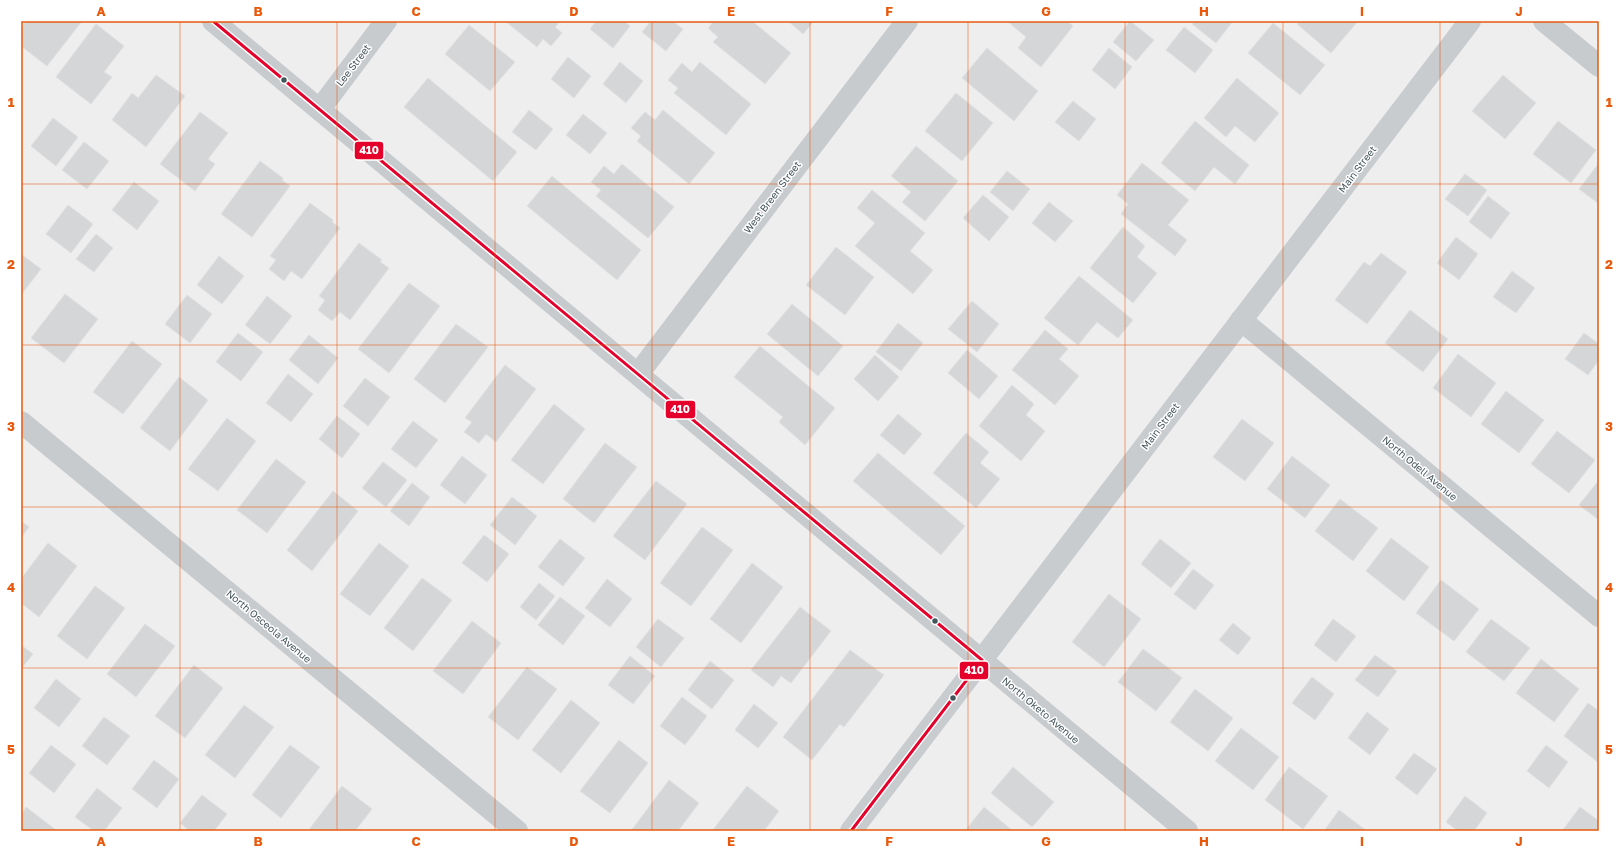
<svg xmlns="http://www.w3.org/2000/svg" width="1620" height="852" font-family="'Golos Text',sans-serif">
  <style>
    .building { fill: #d4d6d7; stroke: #e0e0e1 }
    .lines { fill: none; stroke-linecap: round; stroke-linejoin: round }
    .street { stroke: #c7cbcd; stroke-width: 22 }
    .secondary { stroke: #c8ccce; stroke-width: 22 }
    .bus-1-casing { stroke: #fff; stroke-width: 6 }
    .bus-1 { stroke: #e4002b; stroke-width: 3 }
    .grid { fill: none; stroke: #e8590c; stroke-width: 1; stroke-opacity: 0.55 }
    .bus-dot { fill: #44555b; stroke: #fff; stroke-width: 1.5 }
    .labels { text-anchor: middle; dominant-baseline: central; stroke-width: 3; stroke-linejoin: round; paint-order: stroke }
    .street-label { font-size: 10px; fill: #44555b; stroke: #fff }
    .line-badge { stroke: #fff; stroke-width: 1.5 }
    .badge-label { font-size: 11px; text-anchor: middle; font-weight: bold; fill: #fff }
    .neatline { fill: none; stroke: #e8590c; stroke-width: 1.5 }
    .grid-label { font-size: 13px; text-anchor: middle; font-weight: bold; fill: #e8590c }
  </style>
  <rect width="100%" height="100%" fill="#efeeee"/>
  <path class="building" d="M 26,21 L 82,21 L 47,66 L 21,46 L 21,28 Z
    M 505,21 L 560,21 L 555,27 L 562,33 L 551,46 L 543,39 L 537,47 Z
    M 596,21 L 624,21 L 630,26 L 613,48 L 590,29 Z
    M 651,21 L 672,21 L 683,29 L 666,51 L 642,32 Z
    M 714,21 L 752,21 L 791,53 L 765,84 L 713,42 L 718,37 L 708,28 Z
    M 788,21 L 814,21 L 803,34 Z
    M 1007,21 L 1067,21 L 1073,26 L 1041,67 L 1018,48 L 1026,37 Z
    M 1130,21 L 1154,40 L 1136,61 L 1113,42 Z
    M 1195,21 L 1233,21 L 1216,43 L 1192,24 Z
    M 1300,21 L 1358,21 L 1331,53 L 1297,24 Z
    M 1273,23 L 1325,65 L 1300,95 L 1248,53 Z
    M 96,24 L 124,46 L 104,72 L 112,77 L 91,104 L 56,77 Z
    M 469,25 L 515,62 L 490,91 L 445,54 Z
    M 1184,27 L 1213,50 L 1195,73 L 1166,50 Z
    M 987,48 L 1038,91 L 1014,121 L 962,78 Z
    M 1109,48 L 1132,67 L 1115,89 L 1092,70 Z
    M 568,57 L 591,76 L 574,98 L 551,79 Z
    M 620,62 L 643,81 L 626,103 L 603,84 Z
    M 700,62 L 751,104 L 726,135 L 674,93 L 678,88 L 668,80 L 682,63 L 692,72 Z
    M 156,75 L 185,96 L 146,147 L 112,120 L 132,93 L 138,98 Z
    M 1503,75 L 1536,103 L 1505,139 L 1472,111 Z
    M 428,78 L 517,152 L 493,181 L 404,107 Z
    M 1237,78 L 1279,113 L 1255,142 L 1235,126 L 1226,137 L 1204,118 Z
    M 956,93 L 993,123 L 962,161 L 925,131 Z
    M 1073,101 L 1096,119 L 1079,141 L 1055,122 Z
    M 529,110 L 553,129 L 536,150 L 512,132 Z
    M 663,110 L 715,153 L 689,184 L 637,141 L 641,136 L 631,128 L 645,112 L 655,120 Z
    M 200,112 L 228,133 L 208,159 L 215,164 L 195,191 L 160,164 Z
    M 583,114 L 607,133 L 590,154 L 566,135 Z
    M 53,118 L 78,137 L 56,166 L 31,146 Z
    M 1195,121 L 1249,165 L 1235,184 L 1214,167 L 1195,191 L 1161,163 Z
    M 1558,121 L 1596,150 L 1571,183 L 1533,154 Z
    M 84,142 L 109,161 L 87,189 L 62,170 Z
    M 916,146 L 958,181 L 925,221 L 902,202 L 911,192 L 891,176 Z
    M 260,161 L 283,178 L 282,180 L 290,186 L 252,237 L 221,214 Z
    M 1142,163 L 1189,200 L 1168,225 L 1187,240 L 1175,256 L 1121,214 L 1128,204 L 1117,195 Z
    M 1599,163 L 1599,204 L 1579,189 Z
    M 622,164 L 674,207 L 648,238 L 596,196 L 601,190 L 591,182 L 604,166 L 614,174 Z
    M 1007,171 L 1030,189 L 1013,211 L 990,192 Z
    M 1465,174 L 1487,190 L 1468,216 L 1445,199 Z
    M 552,176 L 641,250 L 617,280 L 527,206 Z
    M 134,182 L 159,201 L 137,230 L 112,210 Z
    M 872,190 L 925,233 L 910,251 L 933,270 L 913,294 L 855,246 L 875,223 L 857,208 Z
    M 983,195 L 1009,217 L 989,241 L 963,218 Z
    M 1488,196 L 1510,213 L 1491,239 L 1469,222 Z
    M 1049,202 L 1073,221 L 1055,242 L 1032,223 Z
    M 310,203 L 333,220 L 332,222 L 340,228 L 302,279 L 291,271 L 284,281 L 269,269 L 276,260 L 270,256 Z
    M 68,205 L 93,224 L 71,253 L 46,234 Z
    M 1123,227 L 1145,246 L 1137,257 L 1157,273 L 1133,303 L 1090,268 Z
    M 96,234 L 113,248 L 94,272 L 76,259 Z
    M 1456,237 L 1478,254 L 1459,280 L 1437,263 Z
    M 359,243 L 382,260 L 380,262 L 389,268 L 350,320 L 340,312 L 332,321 L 318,310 L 325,300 L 319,296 Z
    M 836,247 L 874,277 L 845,315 L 806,285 Z
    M 1381,253 L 1407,272 L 1367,324 L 1335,300 L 1364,262 L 1370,266 Z
    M 21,254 L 41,269 L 21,295 Z
    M 219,256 L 244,276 L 222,304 L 197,285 Z
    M 1512,271 L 1535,288 L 1516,313 L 1493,297 Z
    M 1079,276 L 1133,320 L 1118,338 L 1097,322 L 1078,345 L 1044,318 Z
    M 409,283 L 440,306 L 389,373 L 358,349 Z
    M 65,294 L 98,319 L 64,363 L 31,338 Z
    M 187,295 L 212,314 L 190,343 L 165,324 Z
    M 267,296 L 292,316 L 270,344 L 245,325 Z
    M 972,301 L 999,324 L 977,352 L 948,329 Z
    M 792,304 L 843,346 L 818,376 L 767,334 Z
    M 1410,310 L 1448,339 L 1423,372 L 1385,343 Z
    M 898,323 L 923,343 L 901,371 L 876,352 Z
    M 456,324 L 488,347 L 445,403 L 414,379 Z
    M 1045,330 L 1068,349 L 1059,359 L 1079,376 L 1055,405 L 1012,370 Z
    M 238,333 L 263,352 L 241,381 L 216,362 Z
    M 1584,333 L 1599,344 L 1599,360 L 1588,375 L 1565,359 Z
    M 309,335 L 338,358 L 318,384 L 289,360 Z
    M 132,341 L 162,364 L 123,414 L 93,392 Z
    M 760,346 L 835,408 L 805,445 L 779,422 L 783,417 L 734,377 Z
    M 967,350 L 998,376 L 979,399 L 948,373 Z
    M 1458,354 L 1496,383 L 1471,417 L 1433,388 Z
    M 875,355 L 899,377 L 878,401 L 854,379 Z
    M 505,365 L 536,389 L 496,442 L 486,434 L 479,443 L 464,432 L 472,422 L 465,418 Z
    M 288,374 L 313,394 L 291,422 L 266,403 Z
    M 179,377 L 208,400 L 170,451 L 140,428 Z
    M 365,378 L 390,397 L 368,426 L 343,406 Z
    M 1012,385 L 1034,404 L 1026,415 L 1045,431 L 1021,461 L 979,426 Z
    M 1506,391 L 1544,420 L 1519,453 L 1481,424 Z
    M 554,404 L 585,429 L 543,484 L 511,460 Z
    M 898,414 L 922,434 L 904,455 L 880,435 Z
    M 337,416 L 360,434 L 342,458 L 319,439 Z
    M 227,418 L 256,441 L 218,491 L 188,469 Z
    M 1242,419 L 1274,443 L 1245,481 L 1213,457 Z
    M 413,421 L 438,440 L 416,468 L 391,449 Z
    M 1557,431 L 1595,460 L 1569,493 L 1531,464 Z
    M 966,433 L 989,452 L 980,463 L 1000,479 L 976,508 L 933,473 Z
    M 605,443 L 637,467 L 594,523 L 563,499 Z
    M 878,453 L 965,526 L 941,555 L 853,481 Z
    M 462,456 L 487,475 L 465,504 L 440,485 Z
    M 1292,456 L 1330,485 L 1305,518 L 1267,489 Z
    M 276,459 L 306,482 L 267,533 L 237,510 Z
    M 383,462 L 407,480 L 386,507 L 362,488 Z
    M 1599,480 L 1599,520 L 1579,505 Z
    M 656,481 L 687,504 L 645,560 L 613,536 Z
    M 412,483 L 430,497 L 409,526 L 390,511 Z
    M 333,491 L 358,511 L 312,571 L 287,550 Z
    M 512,497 L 537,516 L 515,545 L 490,525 Z
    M 1340,499 L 1378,528 L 1353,561 L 1315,531 Z
    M 21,521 L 29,527 L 21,538 Z
    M 702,527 L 733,550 L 691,606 L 660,583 Z
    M 484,535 L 509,554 L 487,582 L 462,563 Z
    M 1391,538 L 1429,567 L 1404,601 L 1366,571 Z
    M 560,539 L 585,558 L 563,586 L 538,567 Z
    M 1160,539 L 1191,563 L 1171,588 L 1141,564 Z
    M 48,543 L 77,566 L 39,617 L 21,603 L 21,579 Z
    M 379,543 L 409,566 L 370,616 L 340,594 Z
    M 752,563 L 783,587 L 741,643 L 710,619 Z
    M 1193,569 L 1214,585 L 1195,610 L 1174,594 Z
    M 422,578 L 452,600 L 413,651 L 384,628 Z
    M 607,579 L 632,599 L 610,627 L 585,608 Z
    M 1441,580 L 1479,609 L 1454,641 L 1416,613 Z
    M 539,583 L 555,596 L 536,620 L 520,607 Z
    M 95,586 L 125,608 L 87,659 L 57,636 Z
    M 1109,594 L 1141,619 L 1104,667 L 1072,642 Z
    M 560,597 L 585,616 L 563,645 L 538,625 Z
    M 800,607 L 831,631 L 791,683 L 781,676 L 773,687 L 751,670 Z
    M 658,619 L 684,638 L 661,667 L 636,647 Z
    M 1333,619 L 1356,636 L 1336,662 L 1314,645 Z
    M 1491,619 L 1530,648 L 1504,681 L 1466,652 Z
    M 472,621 L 501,643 L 463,694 L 433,671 Z
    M 1233,623 L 1251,638 L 1238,655 L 1219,640 Z
    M 145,624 L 175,646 L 136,697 L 107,674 Z
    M 21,645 L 33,654 L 21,669 Z
    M 1143,649 L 1182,678 L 1156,711 L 1118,682 Z
    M 850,650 L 884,675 L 844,727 L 840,724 L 812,760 L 783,737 Z
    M 1375,655 L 1397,671 L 1378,697 L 1355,680 Z
    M 630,656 L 655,676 L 633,704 L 608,685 Z
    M 1541,659 L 1579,689 L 1554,722 L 1516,693 Z
    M 710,661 L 734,680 L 712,709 L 688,690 Z
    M 194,665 L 223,688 L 185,738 L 155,716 Z
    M 527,667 L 557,689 L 518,740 L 488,717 Z
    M 1312,677 L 1334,694 L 1315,720 L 1292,703 Z
    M 56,679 L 81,699 L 59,727 L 34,708 Z
    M 1195,689 L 1233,718 L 1208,751 L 1170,722 Z
    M 682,697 L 707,716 L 685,745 L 660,726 Z
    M 571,700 L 600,723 L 561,773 L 532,750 Z
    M 1588,703 L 1599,711 L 1599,763 L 1564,736 Z
    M 754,704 L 778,723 L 758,748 L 735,730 Z
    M 244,705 L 274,727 L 235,778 L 205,755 Z
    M 1367,712 L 1389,729 L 1370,755 L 1348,738 Z
    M 104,717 L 130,736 L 107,765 L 82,746 Z
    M 1241,728 L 1279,757 L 1253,790 L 1215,761 Z
    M 619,740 L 648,763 L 610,813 L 580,791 Z
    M 51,745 L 76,764 L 54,793 L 29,773 Z
    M 290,745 L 320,767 L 281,818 L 252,795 Z
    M 1546,745 L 1568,762 L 1549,788 L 1527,771 Z
    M 1414,753 L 1437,769 L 1417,795 L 1395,778 Z
    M 154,760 L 179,779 L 157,808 L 132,789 Z
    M 1013,767 L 1054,802 L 1032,827 L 991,793 Z
    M 1289,767 L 1328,796 L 1303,829 L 1265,800 Z
    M 669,780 L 699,803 L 678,831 L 631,831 Z
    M 342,786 L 372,809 L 355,831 L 308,831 Z
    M 747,786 L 779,811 L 764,831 L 712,831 Z
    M 97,788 L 122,808 L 104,831 L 94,831 L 75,817 Z
    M 202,795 L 227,814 L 214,831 L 190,831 L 180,823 Z
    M 1465,796 L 1487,813 L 1474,831 L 1458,831 L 1446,822 Z
    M 26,807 L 56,830 L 55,831 L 21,831 L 21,815 Z
    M 984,807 L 1013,831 L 965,831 Z
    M 1580,807 L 1599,821 L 1597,831 L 1562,831 Z
    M 1339,810 L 1367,831 L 1324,831 Z"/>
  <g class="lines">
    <path class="street" d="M 213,21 L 1187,831
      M 1544,21 L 1599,66
      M 320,109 L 386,21
      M 1241,320 L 1599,616
      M 638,374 L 907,21
      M 21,422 L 517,831"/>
    <path class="secondary" d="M 851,831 L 1470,21"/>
    <defs>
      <path id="bus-1" d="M 213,21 L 982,660 L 851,831"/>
    </defs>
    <use href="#bus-1" class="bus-1-casing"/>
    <use href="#bus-1" class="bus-1"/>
  </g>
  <path class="grid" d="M 180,21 L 180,831M 337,21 L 337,831M 495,21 L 495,831M 652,21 L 652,831M 810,21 L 810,831M 968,21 L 968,831M 1125,21 L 1125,831M 1283,21 L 1283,831M 1440,21 L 1440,831M 21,184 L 1599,184M 21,345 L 1599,345M 21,507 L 1599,507M 21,668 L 1599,668"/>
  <g class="bus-dot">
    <circle cx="284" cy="80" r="3.5"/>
    <circle cx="935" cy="621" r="3.5"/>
    <circle cx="953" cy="698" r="3.5"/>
  </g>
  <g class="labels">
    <g class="street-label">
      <text transform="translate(353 65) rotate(-53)">Lee Street</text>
      <text transform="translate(1357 169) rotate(-53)">Main Street</text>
      <text transform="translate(772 197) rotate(-53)">West Breen Street</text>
      <text transform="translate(1160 426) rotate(-53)">Main Street</text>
      <text transform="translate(1420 468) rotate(40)">North Odell Avenue</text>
      <text transform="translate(269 626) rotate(40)">North Osceola Avenue</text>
      <text transform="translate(1041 710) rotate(40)">North Oketo Avenue</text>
    </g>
  </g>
  <g class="line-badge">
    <rect x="354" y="141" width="30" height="19" rx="4" fill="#e4002b"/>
    <rect x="665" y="400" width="31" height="19" rx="4" fill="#e4002b"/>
    <rect x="959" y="661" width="30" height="19" rx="4" fill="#e4002b"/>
  </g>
  <g class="badge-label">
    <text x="369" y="154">410</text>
    <text x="680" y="413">410</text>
    <text x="974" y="674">410</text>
  </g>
  <rect width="1620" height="852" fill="none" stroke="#ffffff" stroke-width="44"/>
  <rect x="22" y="22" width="1576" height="808" class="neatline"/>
  <g class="grid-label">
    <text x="101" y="16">A</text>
    <text x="258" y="16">B</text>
    <text x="416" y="16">C</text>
    <text x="574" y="16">D</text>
    <text x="731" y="16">E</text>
    <text x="889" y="16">F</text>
    <text x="1046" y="16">G</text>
    <text x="1204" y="16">H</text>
    <text x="1362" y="16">I</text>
    <text x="1519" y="16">J</text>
    <text x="11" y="107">1</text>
    <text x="1609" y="107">1</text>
    <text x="11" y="269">2</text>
    <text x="1609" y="269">2</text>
    <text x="11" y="431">3</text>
    <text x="1609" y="431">3</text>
    <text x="11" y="592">4</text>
    <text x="1609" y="592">4</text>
    <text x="11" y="754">5</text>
    <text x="1609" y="754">5</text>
    <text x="101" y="846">A</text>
    <text x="258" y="846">B</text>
    <text x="416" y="846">C</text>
    <text x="574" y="846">D</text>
    <text x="731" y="846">E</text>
    <text x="889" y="846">F</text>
    <text x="1046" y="846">G</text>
    <text x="1204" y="846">H</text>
    <text x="1362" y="846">I</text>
    <text x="1519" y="846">J</text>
  </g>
</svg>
